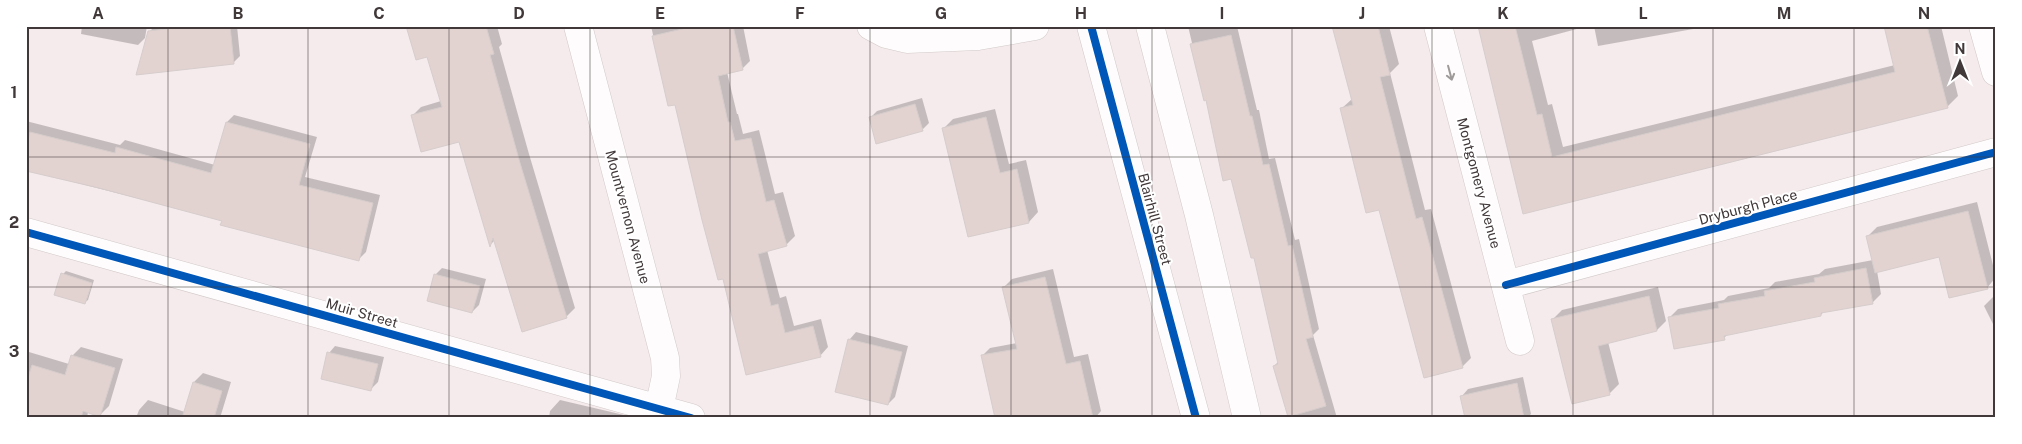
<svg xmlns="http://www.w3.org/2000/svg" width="2022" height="444" font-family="'Public Sans',sans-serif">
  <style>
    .shadow { fill: #0003 }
    .building { fill: #e3d3d0; stroke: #d6cdcd }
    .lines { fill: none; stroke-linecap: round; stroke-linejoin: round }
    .minor-casing { stroke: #d2caca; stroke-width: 29 }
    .minor { stroke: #fefcfc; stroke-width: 28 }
    .cycleway-casing { stroke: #fff; stroke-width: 11 }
    .cycleway { stroke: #0057b8; stroke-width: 8 }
    .oneway { stroke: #9f9a9a }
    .grid { fill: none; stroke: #403839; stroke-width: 1; stroke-opacity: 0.55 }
    .labels { text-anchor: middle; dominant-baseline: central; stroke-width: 4; stroke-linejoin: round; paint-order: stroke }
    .street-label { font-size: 14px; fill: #403839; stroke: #fff }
    .neatline { fill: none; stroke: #403839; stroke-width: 2 }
    .grid-label { font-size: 16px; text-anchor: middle; font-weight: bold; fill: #403839 }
  </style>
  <rect width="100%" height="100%" fill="#f6ebec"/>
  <path class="shadow" d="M 82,26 L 147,26 L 145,38 L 138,45 L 81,34 Z
    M 155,26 L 237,26 L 240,56 L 234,62 L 150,31 Z
    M 408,26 L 497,26 L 502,44 L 499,47 L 529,154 L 575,308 L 566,317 L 495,240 L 491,244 L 460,140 L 412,116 L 421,107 L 441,101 L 428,55 Z
    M 651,26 L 743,26 L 750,61 L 742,69 L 727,72 L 737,114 L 738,114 L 743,134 L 759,130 L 775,194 L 783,192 L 795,236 L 786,245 L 767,250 L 780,298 L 786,296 L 794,326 L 821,319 L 828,347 L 820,356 L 747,374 L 724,277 L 676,103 L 669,105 Z
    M 1188,26 L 1237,26 L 1257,110 L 1259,110 L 1269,159 L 1275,158 L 1295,240 L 1299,239 L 1319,329 L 1313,335 L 1337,418 L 1289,418 L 1274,366 L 1279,361 L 1255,256 L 1207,99 L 1205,99 Z
    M 1333,26 L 1389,26 L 1399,64 L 1390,73 L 1425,210 L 1431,209 L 1471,358 L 1462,367 L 1380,209 L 1341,109 L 1352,99 Z
    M 1479,26 L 1588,26 L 1532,41 L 1548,105 L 1552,104 L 1563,147 L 1895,65 L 1886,26 L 1941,26 L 1958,96 L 1947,107 L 1524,212 Z
    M 1594,26 L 1710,26 L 1598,46 Z
    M 922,98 L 929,123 L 922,130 L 870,118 L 877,111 Z
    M 995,109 L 1009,164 L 1026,160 L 1038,212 L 1029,222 L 968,235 L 944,128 L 953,119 Z
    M 234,115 L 317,137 L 305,177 L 380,195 L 366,252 L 359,259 L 223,220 L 26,170 L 26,121 L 120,145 L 125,140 L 215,165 L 227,122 Z
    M 1977,202 L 1996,277 L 1987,288 L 1939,256 L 1877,271 L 1881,294 L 1872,303 L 1824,311 L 1821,315 L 1729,333 L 1724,338 L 1669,318 L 1678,309 L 1724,300 L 1728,296 L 1769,288 L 1775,282 L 1819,274 L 1825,269 L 1873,260 L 1868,236 L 1877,227 Z
    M 442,268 L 486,279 L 479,305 L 472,312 L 428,300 L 436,274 Z
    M 1053,269 L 1074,357 L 1088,354 L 1101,411 L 1095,418 L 997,418 L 982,356 L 990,348 L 1017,343 L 1004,287 L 1012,279 Z
    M 66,271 L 94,280 L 88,300 L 84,303 L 63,274 Z
    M 1658,287 L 1666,321 L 1657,330 L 1608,342 L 1619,384 L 1610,393 L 1573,403 L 1552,320 L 1562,310 Z
    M 1995,295 L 1996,295 L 1996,330 L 1984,306 Z
    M 856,332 L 908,346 L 895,397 L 888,404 L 836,391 L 850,339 Z
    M 335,346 L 384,357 L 378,382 L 371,389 L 329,353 Z
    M 81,347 L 123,359 L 109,406 L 100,415 L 88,412 L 87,418 L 26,418 L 26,355 L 29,352 L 69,364 L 72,356 Z
    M 203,373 L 231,382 L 220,418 L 136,418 L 139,410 L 148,400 L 185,412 L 194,382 Z
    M 1523,377 L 1531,414 L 1527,418 L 1466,418 L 1462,396 L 1468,389 Z
    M 560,400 L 637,418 L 549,418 L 550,411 Z"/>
  <path class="building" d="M 192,26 L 230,26 L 234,64 L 136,75 L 148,31 Z
    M 406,26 L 486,26 L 494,54 L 490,55 L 520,163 L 567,318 L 522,332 L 493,238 L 490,247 L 459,142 L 421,152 L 411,115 L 442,107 L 427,57 L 416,60 Z
    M 695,26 L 733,26 L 743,70 L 718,76 L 728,122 L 730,122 L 735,141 L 751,138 L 766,202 L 774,200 L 787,246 L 758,254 L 771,306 L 778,304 L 785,333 L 813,326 L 821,357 L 746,375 L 723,279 L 718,280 L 702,220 L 675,105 L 668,106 L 652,36 Z
    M 1332,26 L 1378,26 L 1390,75 L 1380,77 L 1416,219 L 1422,217 L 1463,368 L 1424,378 L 1379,210 L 1366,213 L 1340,108 L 1353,105 Z
    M 1478,26 L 1515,26 L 1537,115 L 1542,114 L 1552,157 L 1895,72 L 1884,26 L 1927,26 L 1948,108 L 1523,214 Z
    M 1231,35 L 1250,116 L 1252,116 L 1263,165 L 1269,164 L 1288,246 L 1292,245 L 1313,337 L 1306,339 L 1326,406 L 1288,417 L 1273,366 L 1278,364 L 1254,258 L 1251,258 L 1231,179 L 1223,181 L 1206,100 L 1204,101 L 1190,44 Z
    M 915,104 L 923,131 L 876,144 L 869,117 Z
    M 986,117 L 1000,173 L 1017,169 L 1029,223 L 968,237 L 942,128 Z
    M 226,122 L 310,144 L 299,185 L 373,203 L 359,261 L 220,225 L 222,221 L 99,188 L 26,171 L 26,148 L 30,132 L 115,153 L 116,147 L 211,173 Z
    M 1968,211 L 1988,289 L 1949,298 L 1939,257 L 1875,273 L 1866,236 Z
    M 1866,268 L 1873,304 L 1821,313 L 1821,316 L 1724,336 L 1725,340 L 1674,349 L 1668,317 L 1719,308 L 1718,304 L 1765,296 L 1764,291 L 1815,282 L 1814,278 Z
    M 61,273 L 92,283 L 85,304 L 54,295 Z
    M 434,274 L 480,286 L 472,313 L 427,301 Z
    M 1045,277 L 1066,364 L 1080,361 L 1093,418 L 995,418 L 981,355 L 1017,349 L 1002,287 Z
    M 1649,296 L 1657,331 L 1598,346 L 1610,395 L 1572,404 L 1551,319 Z
    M 848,339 L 902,352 L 888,405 L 835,392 Z
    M 327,352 L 378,364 L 371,391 L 321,379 Z
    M 71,355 L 115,368 L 100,417 L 83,411 L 81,418 L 26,418 L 26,384 L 32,365 L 65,375 Z
    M 193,382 L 222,391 L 214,418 L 182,418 Z
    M 1517,383 L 1524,418 L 1465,418 L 1460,396 Z"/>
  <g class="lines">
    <defs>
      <path id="minor" d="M 578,26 L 665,358 L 666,376 L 659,409
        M 871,26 L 886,34 L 907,39 L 978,36 L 1035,26
        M 1091,26 L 1196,418
        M 1150,26 L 1199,215 L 1247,418
        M 1438,26 L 1520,341
        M 1983,26 L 1996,72
        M 26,232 L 691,418
        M 1506,285 L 1996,152"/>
    </defs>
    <use href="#minor" class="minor-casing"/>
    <use href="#minor" class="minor"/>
    <defs>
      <path id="cycleway" d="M 1091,26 L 1196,418
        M 26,232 L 691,418
        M 1506,285 L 1996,152"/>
    </defs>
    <use href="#cycleway" class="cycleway-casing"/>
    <use href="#cycleway" class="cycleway"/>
  </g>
  <defs><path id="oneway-shaft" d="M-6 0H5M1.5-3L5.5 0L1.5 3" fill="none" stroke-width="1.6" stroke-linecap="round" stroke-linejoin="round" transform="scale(1.25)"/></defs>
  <use class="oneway" href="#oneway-shaft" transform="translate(1450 73) rotate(75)"/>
  <path class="grid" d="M 168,26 L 168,418M 308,26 L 308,418M 449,26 L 449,418M 590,26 L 590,418M 730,26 L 730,418M 870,26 L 870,418M 1011,26 L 1011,418M 1152,26 L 1152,418M 1292,26 L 1292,418M 1432,26 L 1432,418M 1573,26 L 1573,418M 1713,26 L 1713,418M 1854,26 L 1854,418M 26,157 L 1996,157M 26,287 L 1996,287"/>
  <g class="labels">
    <g class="street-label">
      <text transform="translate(1479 183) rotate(75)">Montgomery Avenue</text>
      <text transform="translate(1748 207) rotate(-15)">Dryburgh Place</text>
      <text transform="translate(628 217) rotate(75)">Mountvernon Avenue</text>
      <text transform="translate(1155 219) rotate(75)">Blairhill Street</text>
      <text transform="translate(362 313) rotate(16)">Muir Street</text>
    </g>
  </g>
  <rect width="2022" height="444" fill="none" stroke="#ffffff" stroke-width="55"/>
  <g transform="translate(1960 62)" stroke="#ffffff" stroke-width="4" paint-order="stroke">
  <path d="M0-4L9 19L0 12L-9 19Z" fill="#403839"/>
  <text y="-8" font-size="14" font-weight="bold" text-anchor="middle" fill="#403839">N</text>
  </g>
  <rect x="28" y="28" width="1966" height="388" class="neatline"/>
  <g class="grid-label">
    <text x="98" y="19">A</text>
    <text x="238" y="19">B</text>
    <text x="379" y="19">C</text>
    <text x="519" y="19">D</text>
    <text x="660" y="19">E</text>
    <text x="800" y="19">F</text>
    <text x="941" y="19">G</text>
    <text x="1081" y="19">H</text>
    <text x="1222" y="19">I</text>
    <text x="1362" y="19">J</text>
    <text x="1503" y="19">K</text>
    <text x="1643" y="19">L</text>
    <text x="1784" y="19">M</text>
    <text x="1924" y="19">N</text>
    <text x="14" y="98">1</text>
    <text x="14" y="228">2</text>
    <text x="14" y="357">3</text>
  </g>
</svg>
